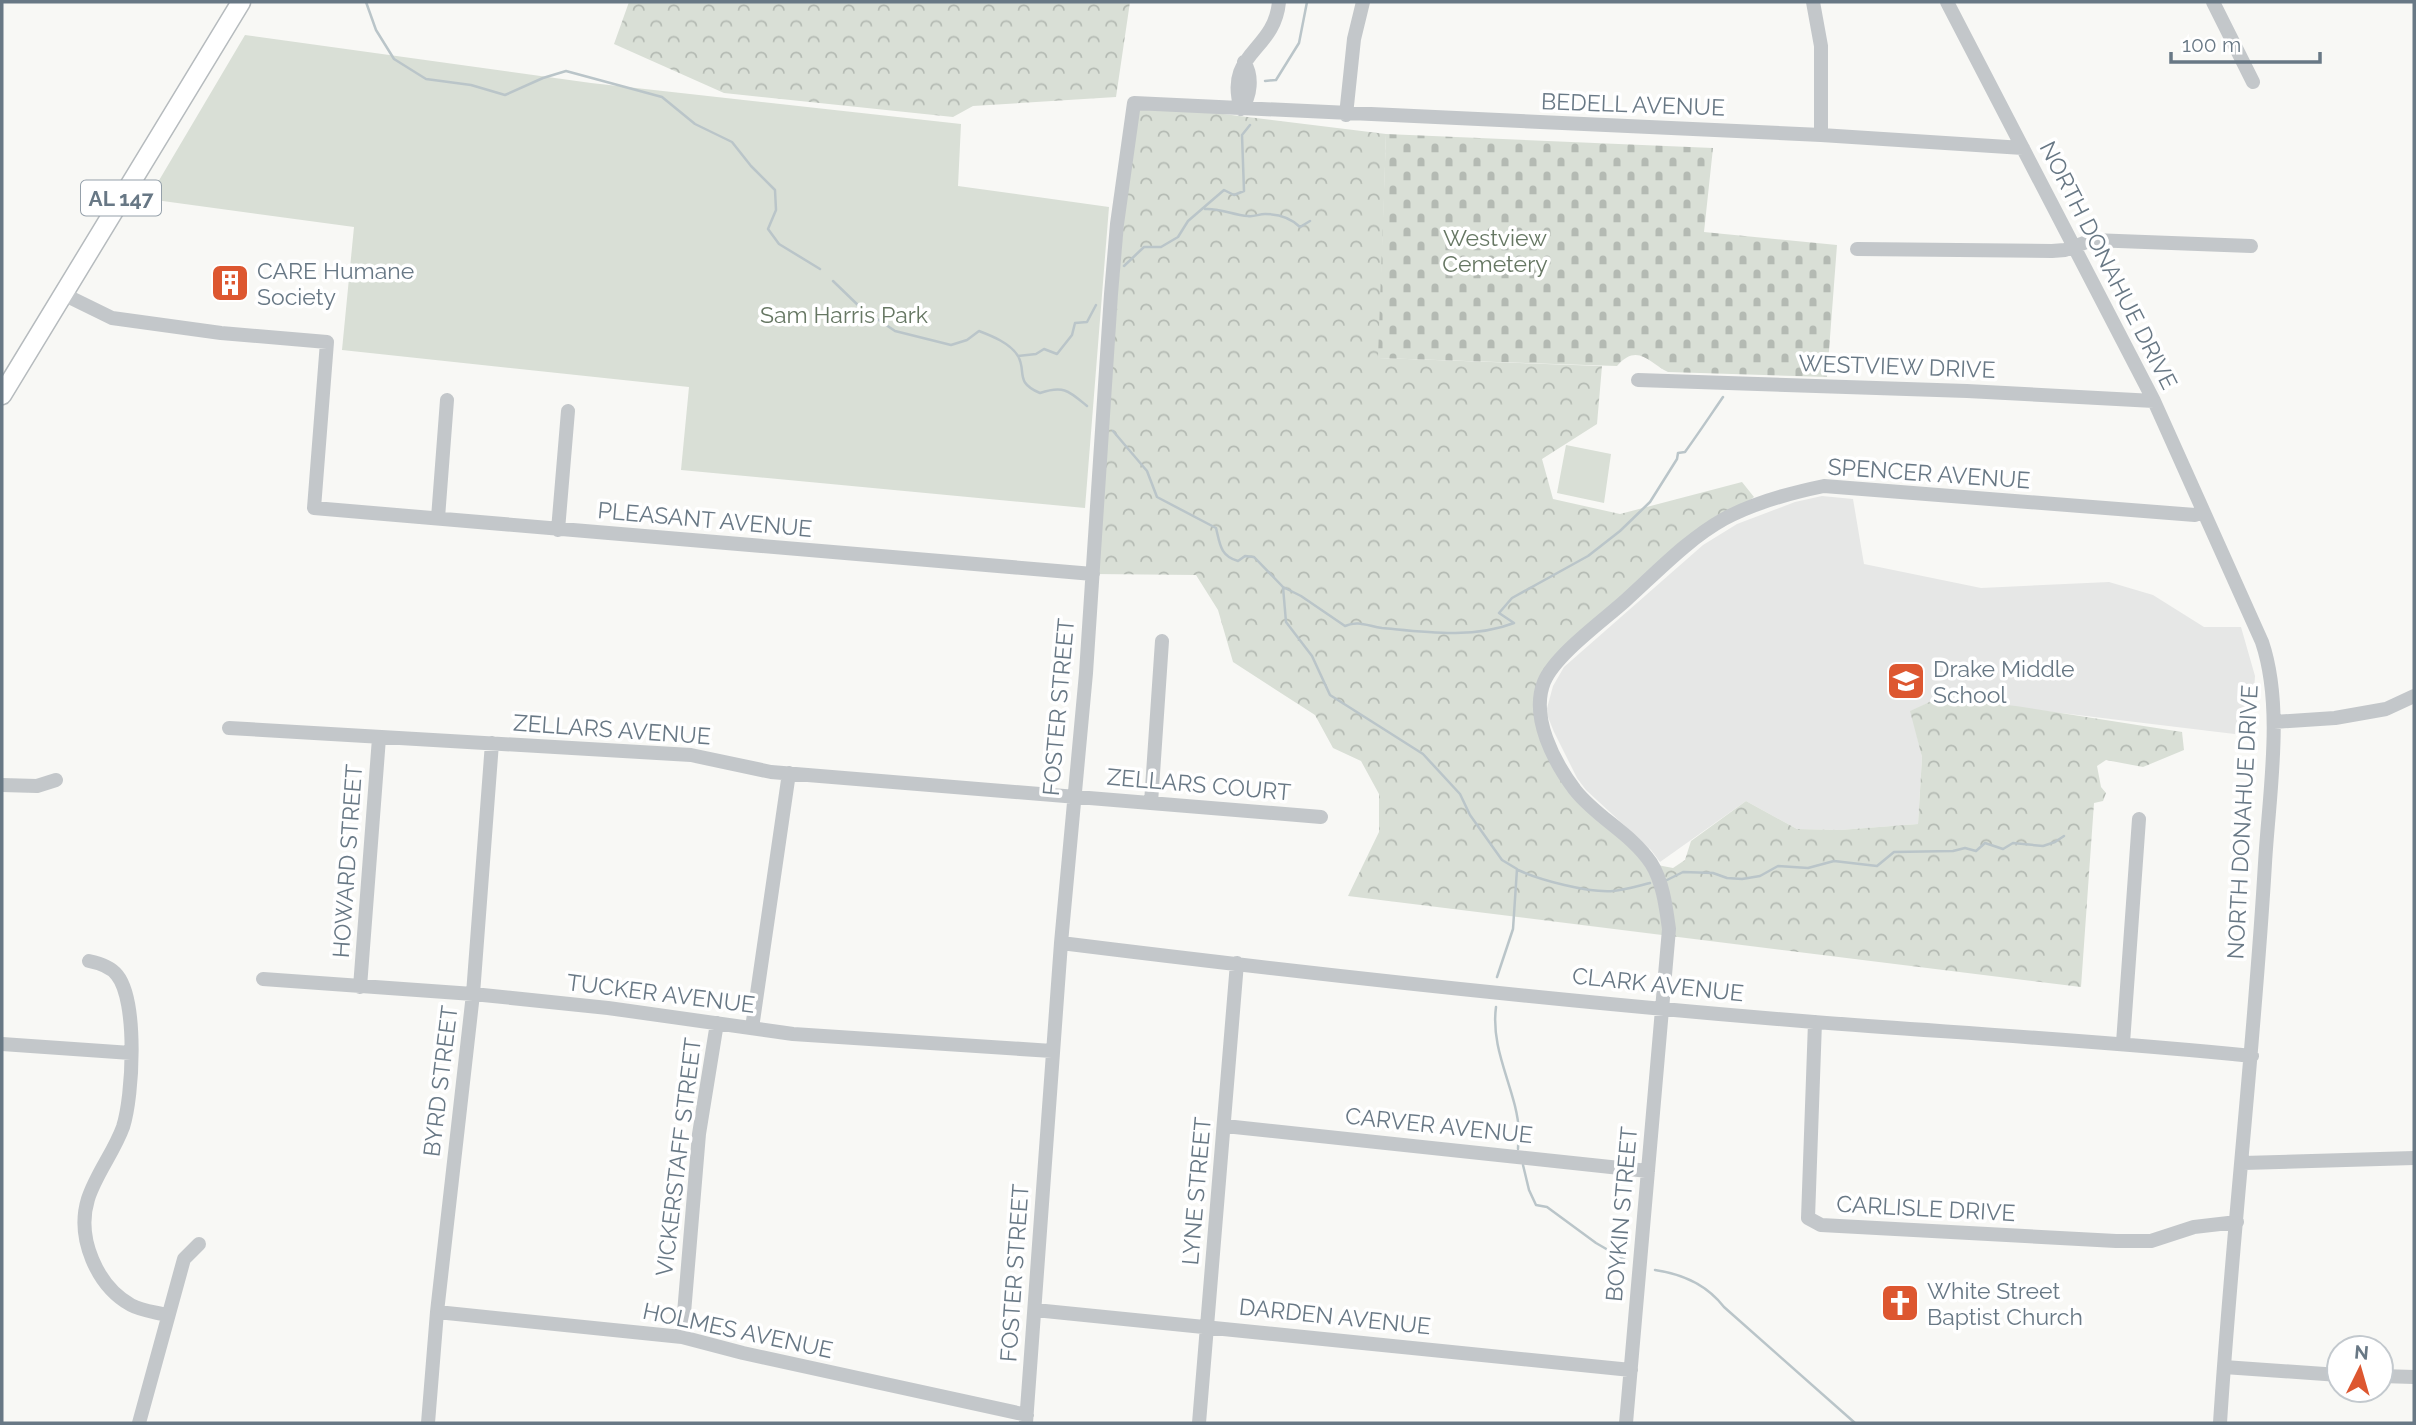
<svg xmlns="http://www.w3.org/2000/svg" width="2416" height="1425" font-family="Raleway,sans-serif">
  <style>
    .built { fill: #e6e7e6 }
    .forest { fill: url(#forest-crowns) }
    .cemetery { fill: url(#cemetery-stones) }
    .park { fill: #d9dfd6 }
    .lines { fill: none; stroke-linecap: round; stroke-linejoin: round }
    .stream { stroke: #bac5c9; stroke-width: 2.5 }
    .major-casing { stroke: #b6bbbe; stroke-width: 21 }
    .minor { stroke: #c3c7ca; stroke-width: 14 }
    .major { stroke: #fff; stroke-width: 18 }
    .labels { text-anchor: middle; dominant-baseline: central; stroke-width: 7; stroke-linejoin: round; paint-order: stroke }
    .shield { fill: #fff; stroke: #95a0aa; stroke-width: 2 }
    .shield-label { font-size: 21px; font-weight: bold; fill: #687885 }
    .street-label { font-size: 23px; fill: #687885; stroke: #fff }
    .park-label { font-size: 23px; fill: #667763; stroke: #fff }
    .poi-label { font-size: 23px; fill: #687885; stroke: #fff; text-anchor: start }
  </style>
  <defs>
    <pattern id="forest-crowns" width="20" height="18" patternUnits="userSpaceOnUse" patternTransform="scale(1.75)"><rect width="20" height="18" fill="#d9dfd6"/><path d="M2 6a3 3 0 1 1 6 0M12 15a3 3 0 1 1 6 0" fill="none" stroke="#b4bab3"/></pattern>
    <pattern id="cemetery-stones" width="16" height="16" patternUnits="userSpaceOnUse" patternTransform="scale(1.75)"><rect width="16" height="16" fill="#d9dfd6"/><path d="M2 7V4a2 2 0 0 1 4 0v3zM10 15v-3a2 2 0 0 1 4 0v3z" fill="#b4bab3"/></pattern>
  </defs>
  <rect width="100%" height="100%" fill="#f8f8f5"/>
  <path class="built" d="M 1822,496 L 1853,499 L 1864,564 L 1981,588 L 2109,582 L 2153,595 L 2204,627 L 2241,627 L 2255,676 L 2251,736 L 1938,698 L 1911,711 L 1922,757 L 1918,824 L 1840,830 L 1797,829 L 1746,801 L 1660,862 L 1651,850 L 1586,790 L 1577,778 L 1554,732 L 1546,712 L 1553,686 L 1564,667 L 1703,545 L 1737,524 L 1795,502 Z"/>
  <path class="forest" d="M 629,2 L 1130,2 L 1116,97 L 973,106 L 953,117 L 724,93 L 614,44 Z
    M 1134,103 L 1386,134 L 1379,358 L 1602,366 L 1597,424 L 1542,459 L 1553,499 L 1620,514 L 1742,482 L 1754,497 L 1695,539 L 1544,681 L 1540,716 L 1575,790 L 1652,864 L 1673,868 L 1685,860 L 1691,841 L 1746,801 L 1797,829 L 1840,830 L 1918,824 L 1922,757 L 1910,711 L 1938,698 L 2016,706 L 2182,732 L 2184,750 L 2143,767 L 2106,760 L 2097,766 L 2101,787 L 2106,793 L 2103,801 L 2094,803 L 2081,987 L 1348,896 L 1379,832 L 1379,794 L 1361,761 L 1333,748 L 1315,715 L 1233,662 L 1218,610 L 1196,575 L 1093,574 Z"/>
  <path class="cemetery" d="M 1386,134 L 1713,148 L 1704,232 L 1837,245 L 1827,377 L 1668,372 C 1650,364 1638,342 1617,366 L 1378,358 Z"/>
  <path class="park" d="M 245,35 L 591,83 L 961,124 L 958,186 L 1109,207 L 1085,508 L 681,470 L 689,387 L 342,350 L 354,227 L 148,199 Z
    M 1566,445 L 1611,454 L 1604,503 L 1557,493 Z"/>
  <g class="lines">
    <path class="stream" d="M 366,2 L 376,30 L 394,59 L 426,79 L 471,85 L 505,95 L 543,78 L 566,71 L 662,97 L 695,124 L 732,142 L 751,166 L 775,190 L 776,210 L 768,229 L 779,244 L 820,269
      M 1265,81 L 1276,80 L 1299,43 L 1307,2
      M 1205,209 C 1220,208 1233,215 1248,216 C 1254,217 1259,214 1265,214 C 1278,214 1291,218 1300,227 L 1310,221
      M 1124,266 L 1144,247 L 1161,247 L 1178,237 L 1188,221 L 1224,190 L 1234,195 L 1244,191 L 1242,135 L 1250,125
      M 833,281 L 861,308 L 895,331 L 951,345 L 967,340 L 979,331 C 992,336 1010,343 1018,356 C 1027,372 1014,382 1040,393 C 1064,385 1069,391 1087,406
      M 1018,356 L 1036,354 L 1044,349 L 1057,354 L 1072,335 L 1075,323 L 1087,322 L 1096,305
      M 1113,431 L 1147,471 L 1157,497 L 1216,528 C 1220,544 1220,556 1238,561 L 1245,556 L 1254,557 L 1283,587 L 1301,596 L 1345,626 C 1358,620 1368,626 1382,628 C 1425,632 1473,639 1514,623 L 1499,613 L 1512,598 L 1588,556 L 1620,531 L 1650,502 L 1677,459 L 1678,453 L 1685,452 C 1698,434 1710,416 1723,397
      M 1283,587 L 1286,622 L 1312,656 L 1330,695 L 1423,754 L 1460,794 L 1470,815 L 1502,860 L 1517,869 L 1513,929 L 1497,977
      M 1518,870 C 1540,880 1588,893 1613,891 C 1625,890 1638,886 1650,883
      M 1667,880 L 1683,872 L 1713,873 L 1727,878 L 1742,879 L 1760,876 L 1778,866 L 1808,868 L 1834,861 L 1877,866 L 1894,852 L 1953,851 L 1965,848 L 1976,851 L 1985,843 L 2003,849 L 2013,843 L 2043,846 L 2055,842 L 2064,836
      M 1496,1007 C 1490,1052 1517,1090 1519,1132 C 1519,1138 1518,1143 1518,1149
      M 1523,1165 L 1529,1190 L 1536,1205 L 1547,1207 L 1596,1243 L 1627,1261
      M 1655,1270 C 1683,1274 1707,1285 1724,1307 L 1855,1423"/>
    <defs>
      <path id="major" d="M 2,395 L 241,2"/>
    </defs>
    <use href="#major" class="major-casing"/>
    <path class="minor" d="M 1813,2 L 1821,46 L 1821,135
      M 1947,2 L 2154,401 L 2262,642 C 2284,707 2269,794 2265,863 C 2254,1050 2232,1236 2220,1423
      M 2213,2 L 2253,82
      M 1241,109 C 1224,52 1274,53 1279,2
      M 1241,109 C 1251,96 1253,76 1244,62
      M 1346,115 L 1354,39 L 1363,2
      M 1857,249 L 2052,251 L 2065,250 L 2092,240 L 2251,246
      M 63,294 L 112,318 L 221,333 L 327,342 L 314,508 L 1093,574
      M 1638,380 L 1967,391 L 2154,401
      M 438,518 L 447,400
      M 558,530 L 568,411
      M 2274,722 L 2335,718 L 2386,709 L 2414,696
      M 229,728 L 691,755 L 771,772 L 1321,817
      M 2,785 L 37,786 L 56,780
      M 1151,803 L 1162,641
      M 1061,943 C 1311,974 1563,1002 1814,1022 C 1960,1033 2106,1041 2252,1056
      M 89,961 C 99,963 110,966 117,975 C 138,1001 133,1096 123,1127 C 114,1152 96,1174 88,1199 C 76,1238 97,1286 131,1305 C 142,1311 156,1312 167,1315
      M 263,979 L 473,994 L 608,1008 L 793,1034 L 1052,1051
      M 360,987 L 379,738
      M 1815,1022 L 1808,1218 L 1821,1225 L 2116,1241 L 2151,1241 L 2194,1227 L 2237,1222
      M 752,1028 L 789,773
      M 2123,1043 L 2139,819
      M 2,1044 L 131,1053
      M 1225,1126 L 1648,1171
      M 2243,1163 L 2414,1158
      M 1035,1310 L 1631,1370
      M 437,1312 L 682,1337 L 743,1353 L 1027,1415
      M 682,1337 L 699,1134 L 717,1023
      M 2224,1367 L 2339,1375
      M 2381,1376 L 2414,1377
      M 139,1423 L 184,1259 L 199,1244
      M 428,1423 L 437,1312 L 473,994 L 492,743
      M 1026,1423 L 1061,943 L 1086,673 L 1111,294 L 1117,224 L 1134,103 L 1821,135 L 2023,148
      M 1199,1423 L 1237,963
      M 1626,1423 L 1669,929 C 1666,907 1663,882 1651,863 C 1631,833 1597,818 1575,790 C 1554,762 1530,717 1544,682 C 1555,655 1604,620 1626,600 C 1657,572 1688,539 1724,519 C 1755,502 1790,493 1824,486 L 2195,515 L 2203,511"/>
    <use href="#major" class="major"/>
  </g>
  <defs>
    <symbol id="building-square" viewBox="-11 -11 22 22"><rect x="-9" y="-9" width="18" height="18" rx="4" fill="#dd5730" stroke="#fff"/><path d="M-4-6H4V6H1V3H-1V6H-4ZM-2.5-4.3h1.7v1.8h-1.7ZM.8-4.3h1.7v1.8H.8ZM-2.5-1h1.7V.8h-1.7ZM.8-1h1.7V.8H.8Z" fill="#fff"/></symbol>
    <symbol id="school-square" viewBox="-11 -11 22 22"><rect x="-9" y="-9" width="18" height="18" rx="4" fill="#dd5730" stroke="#fff"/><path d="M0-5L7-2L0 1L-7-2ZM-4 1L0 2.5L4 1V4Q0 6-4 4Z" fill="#fff"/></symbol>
    <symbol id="church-square" viewBox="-11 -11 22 22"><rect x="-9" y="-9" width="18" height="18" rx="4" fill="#dd5730" stroke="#fff"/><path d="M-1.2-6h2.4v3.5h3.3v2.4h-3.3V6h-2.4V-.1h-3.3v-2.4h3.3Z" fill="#fff"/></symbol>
  </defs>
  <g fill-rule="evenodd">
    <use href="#building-square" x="208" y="261" width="44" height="44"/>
    <use href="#school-square" x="1884" y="659" width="44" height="44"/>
    <use href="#church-square" x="1878" y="1281" width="44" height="44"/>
  </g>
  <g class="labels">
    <rect class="shield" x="81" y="180.5" width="80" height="35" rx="5"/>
    <g class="shield-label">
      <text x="121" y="198">AL 147</text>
    </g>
    <g class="street-label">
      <text transform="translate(1633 104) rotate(2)">BEDELL AVENUE</text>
      <text transform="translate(2109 265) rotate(63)">NORTH DONAHUE DRIVE</text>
      <text transform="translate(1897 366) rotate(2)">WESTVIEW DRIVE</text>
      <text transform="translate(1929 473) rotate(4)">SPENCER AVENUE</text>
      <text transform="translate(705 519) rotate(5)">PLEASANT AVENUE</text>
      <text transform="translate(1058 707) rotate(-85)">FOSTER STREET</text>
      <text transform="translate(612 729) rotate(4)">ZELLARS AVENUE</text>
      <text transform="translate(1199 784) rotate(5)">ZELLARS COURT</text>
      <text transform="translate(2242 822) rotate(-87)">NORTH DONAHUE DRIVE</text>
      <text transform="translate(347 861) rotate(-86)">HOWARD STREET</text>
      <text transform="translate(1658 984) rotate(6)">CLARK AVENUE</text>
      <text transform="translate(661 993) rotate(7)">TUCKER AVENUE</text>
      <text transform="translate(440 1081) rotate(-83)">BYRD STREET</text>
      <text transform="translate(1439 1125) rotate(6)">CARVER AVENUE</text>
      <text transform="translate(678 1157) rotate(-83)">VICKERSTAFF STREET</text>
      <text transform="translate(1196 1191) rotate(-85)">LYNE STREET</text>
      <text transform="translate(1926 1208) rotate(3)">CARLISLE DRIVE</text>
      <text transform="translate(1621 1214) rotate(-85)">BOYKIN STREET</text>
      <text transform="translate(1014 1273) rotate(-86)">FOSTER STREET</text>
      <text transform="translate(1335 1316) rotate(6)">DARDEN AVENUE</text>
      <text transform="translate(738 1330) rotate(12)">HOLMES AVENUE</text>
    </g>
    <g class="park-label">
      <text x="1495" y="237">Westview<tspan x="1495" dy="26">Cemetery</tspan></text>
      <text x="844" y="314">Sam Harris Park</text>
    </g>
    <g class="poi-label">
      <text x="257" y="270">CARE Humane<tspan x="257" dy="26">Society</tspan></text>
      <text x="1933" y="668">Drake Middle<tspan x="1933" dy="26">School</tspan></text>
      <text x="1927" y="1290">White Street<tspan x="1927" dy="26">Baptist Church</tspan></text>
    </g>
  </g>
  <rect width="2416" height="1425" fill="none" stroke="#687885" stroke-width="7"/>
  <g transform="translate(2360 1369) rotate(5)"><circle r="33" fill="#ffffff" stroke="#c3c9ce" stroke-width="2"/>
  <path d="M0-5L12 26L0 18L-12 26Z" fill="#dd5730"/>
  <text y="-10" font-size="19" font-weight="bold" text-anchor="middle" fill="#687885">N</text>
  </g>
  <path d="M2171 52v10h149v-10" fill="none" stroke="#687885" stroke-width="3.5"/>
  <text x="2182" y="52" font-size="21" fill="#687885" stroke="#ffffff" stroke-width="5" paint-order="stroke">100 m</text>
</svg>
